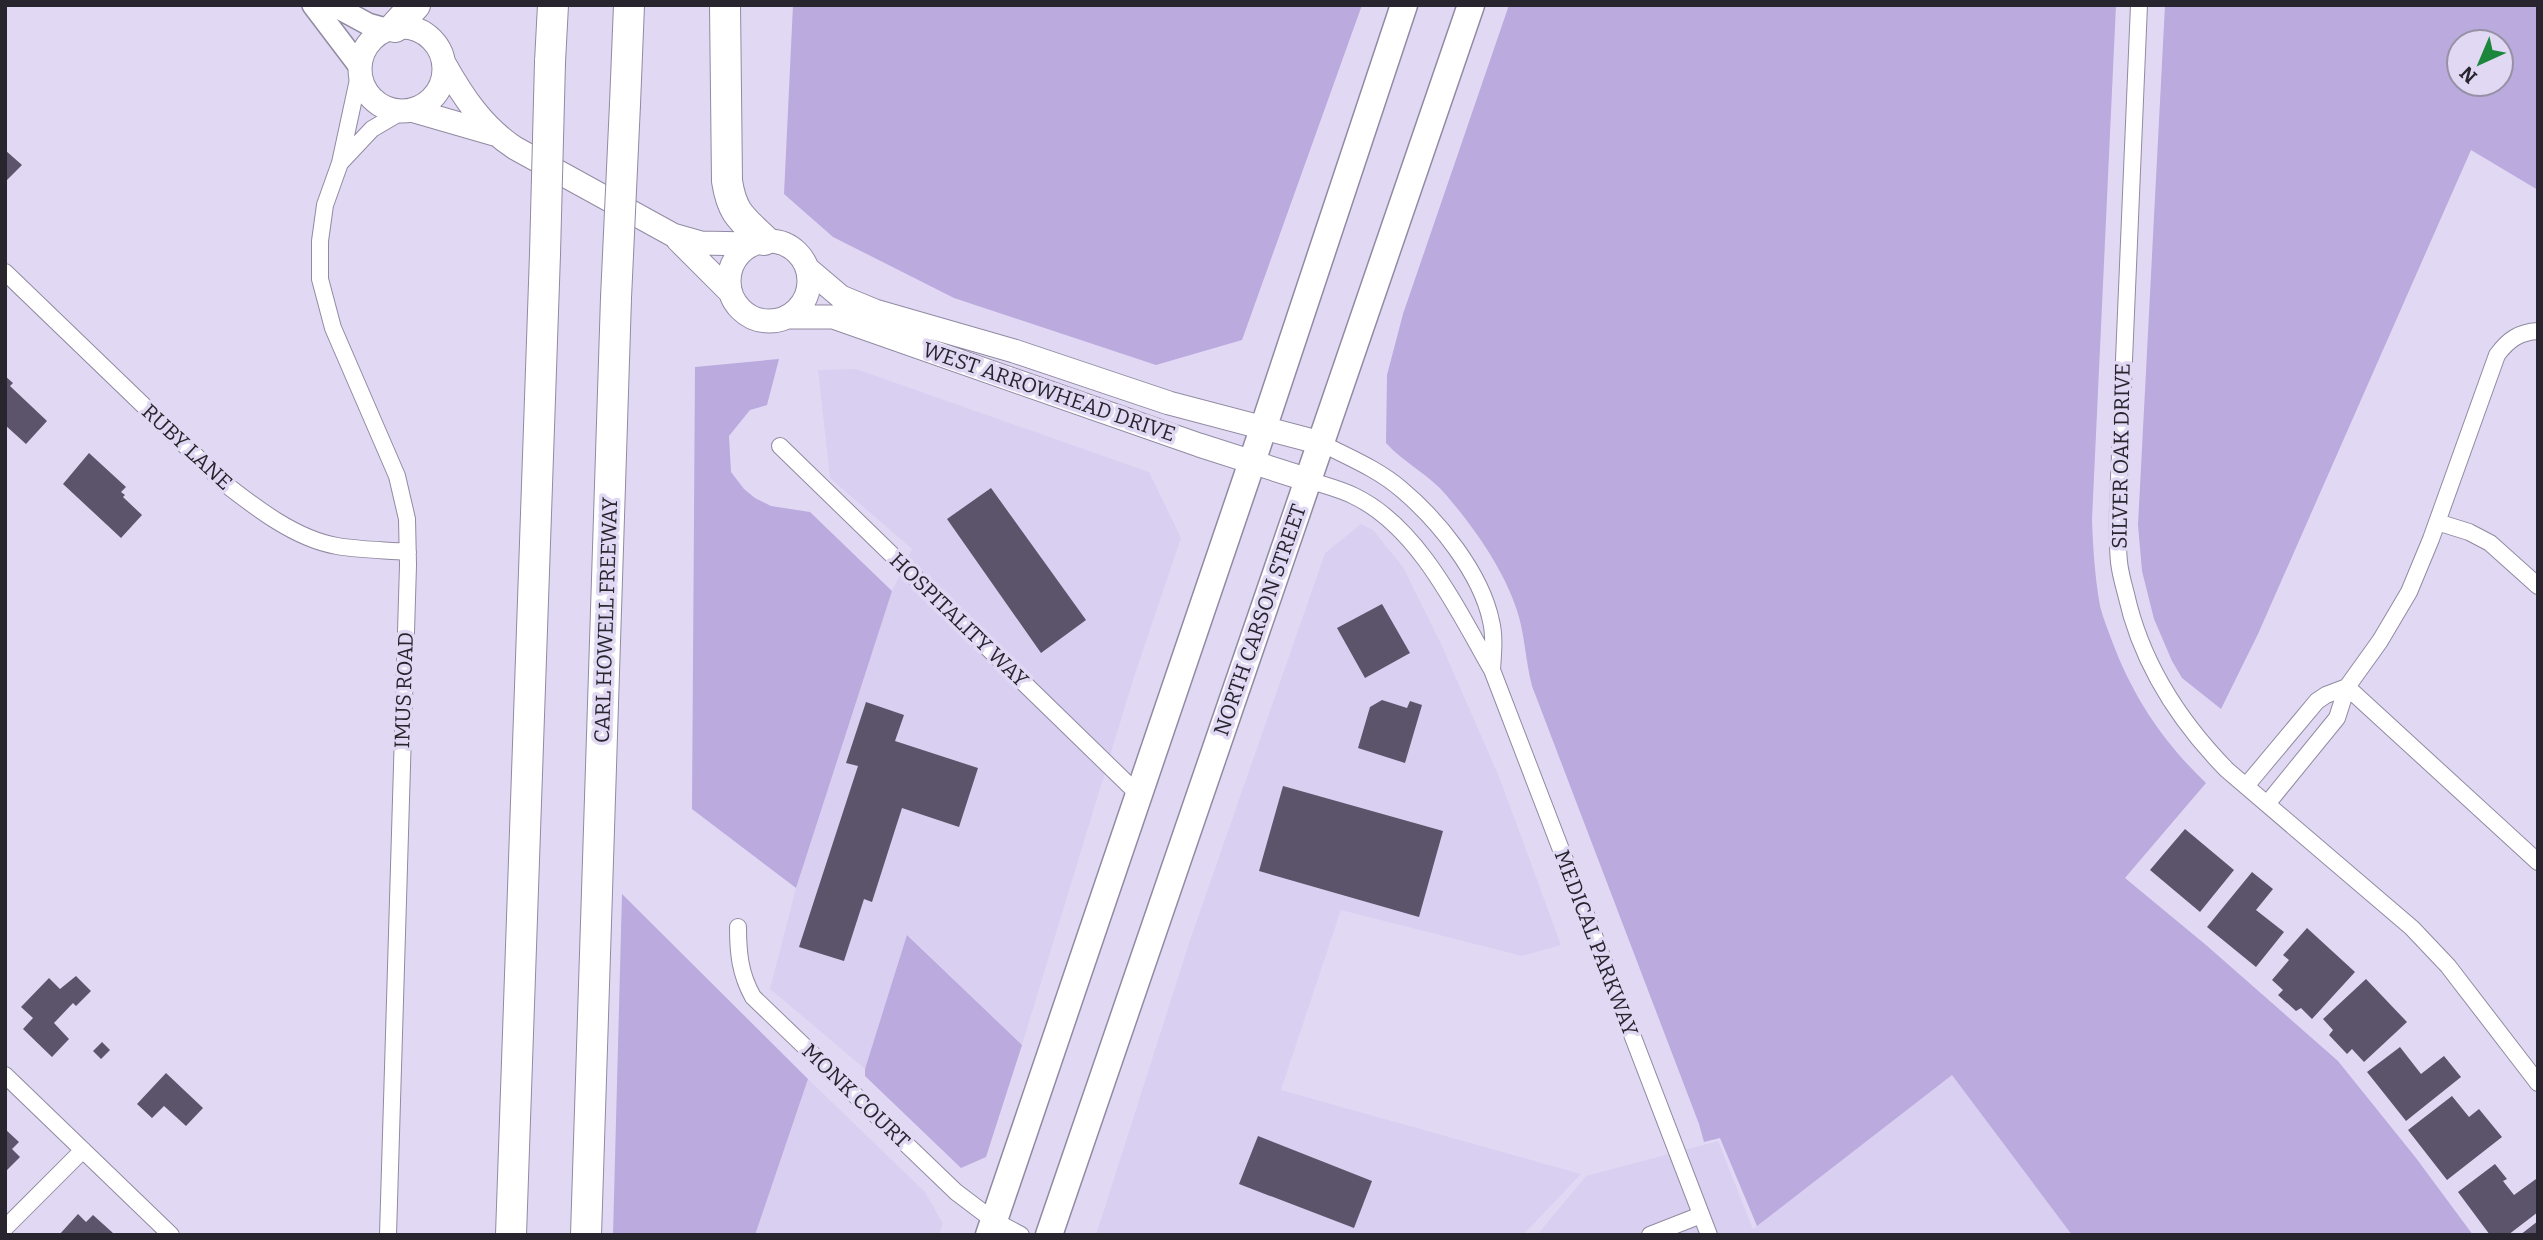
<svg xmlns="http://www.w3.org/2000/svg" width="2543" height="1240" font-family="Bitter,serif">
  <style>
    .built { fill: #d9cff1 }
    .grass { fill: #baaade; fill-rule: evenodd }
    .building { fill: #5b546a }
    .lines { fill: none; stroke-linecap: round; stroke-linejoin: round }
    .minor-casing { stroke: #918aa2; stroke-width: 18 }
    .tertiary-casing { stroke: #918aa2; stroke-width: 24 }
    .secondary-casing { stroke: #918aa2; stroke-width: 25 }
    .primary-casing { stroke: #918aa2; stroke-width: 29 }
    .motorway-casing { stroke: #918aa2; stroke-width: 32 }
    .minor { stroke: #fff; stroke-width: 16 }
    .tertiary { stroke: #fff; stroke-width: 21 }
    .secondary { stroke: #fff; stroke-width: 23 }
    .primary { stroke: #fff; stroke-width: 26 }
    .motorway { stroke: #fff; stroke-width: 30 }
    .motorway-bridge-casing { stroke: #918aa2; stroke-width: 32; stroke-linecap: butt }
    .motorway-bridge { stroke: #fff; stroke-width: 30 }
    .labels { text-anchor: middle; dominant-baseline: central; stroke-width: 7; stroke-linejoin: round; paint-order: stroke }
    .street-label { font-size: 21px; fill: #28252e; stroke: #e1d9f4 }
  </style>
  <rect width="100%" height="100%" fill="#e1d9f4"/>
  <path class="built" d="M 856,369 L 1149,472 L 1181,538 L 1134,677 L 1022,1045 L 908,935 L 865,1069 L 770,989 L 796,888 L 892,591 L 912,549 L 830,478 L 818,370 Z
    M 1361,524 L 1373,530 L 1403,567 L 1442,646 L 1500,779 L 1561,945 L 1522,956 L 1341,910 L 1281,1090 L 1581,1174 L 1523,1235 L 1096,1235 L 1190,940 L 1325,553 Z
    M 1952,1074 L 2072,1235 L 1537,1235 L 1586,1176 L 1718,1141 L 1753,1229 Z
    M 808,1079 L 925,1192 L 943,1224 L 939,1235 L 755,1235 Z"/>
  <path class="grass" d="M 793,5 L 1362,5 L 1242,340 L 1156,365 L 954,298 L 833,237 L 784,194 Z
    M 1509,5 L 2116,5 L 2092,520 C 2093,549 2095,577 2100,606 C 2103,618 2108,630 2112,641 C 2133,697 2163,742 2206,783 L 2125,878 L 2206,945 L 2338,1061 L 2416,1158 L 2473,1235 L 2072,1235 L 1952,1075 L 1757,1226 L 1720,1138 L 1704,1142 L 1699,1124 L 1532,686 C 1526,663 1525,639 1519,617 C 1507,574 1476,530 1447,496 C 1430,475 1404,463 1386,443 L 1387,375 L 1403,314 Z
    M 2165,5 L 2538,5 L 2538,190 L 2471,150 L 2258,634 L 2221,709 L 2182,678 L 2172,661 L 2154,619 L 2142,571 L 2138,525 ZM 2501,42 L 2501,84 L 2459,84 L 2459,42 Z
    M 779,359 L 767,405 L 750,410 L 729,436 L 731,472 L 744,489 L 755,498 L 771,506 L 810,512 L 892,591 L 796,888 L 692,809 L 695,367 Z
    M 622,894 L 808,1079 L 755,1235 L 613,1235 Z
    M 907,935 L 1022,1045 L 986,1157 L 961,1168 L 865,1076 L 865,1069 Z"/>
  <path class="building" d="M 5,150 L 22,165 L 5,182 Z
    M 5,376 L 13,383 L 10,386 L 47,421 L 26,444 L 5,425 Z
    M 89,453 L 126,487 L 121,492 L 125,495 L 123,497 L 142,515 L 121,538 L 63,484 Z
    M 991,488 L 1086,620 L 1041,653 L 947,519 Z
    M 1382,604 L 1410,653 L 1365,678 L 1337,628 Z
    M 1382,700 L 1407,708 L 1410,701 L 1422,705 L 1405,763 L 1358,748 L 1370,707 Z
    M 866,702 L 904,715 L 895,741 L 978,768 L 959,827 L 902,808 L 872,902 L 864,899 L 844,961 L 799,947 L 858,766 L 846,763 Z
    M 1283,786 L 1443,831 L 1419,917 L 1259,871 Z
    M 2185,829 L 2234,870 L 2200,912 L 2150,870 Z
    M 2252,872 L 2273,889 L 2256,910 L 2284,932 L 2256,967 L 2207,927 Z
    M 2307,928 L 2355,972 L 2312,1019 L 2301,1008 L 2296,1011 L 2278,995 L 2283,990 L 2272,980 L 2289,960 L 2283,955 Z
    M 76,976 L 91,991 L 76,1006 L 73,1003 L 54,1023 L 69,1039 L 52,1057 L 23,1029 L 33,1018 L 21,1007 L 49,978 L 60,989 Z
    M 2366,979 L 2407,1022 L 2364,1062 L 2352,1049 L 2347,1054 L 2329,1035 L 2333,1030 L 2323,1019 Z
    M 102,1042 L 110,1050 L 101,1059 L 93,1051 Z
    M 2400,1047 L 2421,1074 L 2444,1056 L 2461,1077 L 2406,1121 L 2367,1072 Z
    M 166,1073 L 203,1108 L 186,1126 L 164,1106 L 152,1118 L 137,1104 Z
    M 2452,1096 L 2469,1117 L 2479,1109 L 2502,1137 L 2447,1180 L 2408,1130 Z
    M 5,1129 L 19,1142 L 12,1149 L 20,1157 L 5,1172 Z
    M 1258,1136 L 1372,1181 L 1354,1228 L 1239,1184 Z
    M 2495,1164 L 2507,1179 L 2503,1181 L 2514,1195 L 2536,1179 L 2538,1181 L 2538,1212 L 2508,1235 L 2490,1235 L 2458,1192 Z
    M 78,1214 L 86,1222 L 93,1215 L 113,1233 L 111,1235 L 59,1235 Z
    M 2538,1221 L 2538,1235 L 2520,1235 Z"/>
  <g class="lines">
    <defs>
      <path id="minor" d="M 2139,5 L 2118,502 C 2118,522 2117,542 2119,562 C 2120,572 2123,583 2126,594 C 2141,662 2178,720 2227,770 L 2412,928 L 2448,966 L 2538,1083
        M 359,75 L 340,163 L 325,205 L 320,241 L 320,279 L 333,328 L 397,476 L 407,519 L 408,565 L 388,1235
        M 341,162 L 372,129 L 401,112
        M 5,272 L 224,483 C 256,508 296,539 337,546 C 360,550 385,550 408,552
        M 1321,443 C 1348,457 1378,469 1401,489 C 1438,520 1481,573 1491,621 C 1495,637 1493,654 1492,670
        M 780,446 L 1138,794
        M 1308,480 C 1323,485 1340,489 1354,496 C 1419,527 1458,611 1492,670 L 1709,1235
        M 2437,522 L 2469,532 L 2490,543 L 2538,586
        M 2347,687 L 2538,862
        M 2246,786 L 2317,701 L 2326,695 L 2347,687
        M 2267,804 L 2337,718 L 2347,687 L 2380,641 L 2409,592 L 2431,539 L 2497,355 C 2508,340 2519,332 2538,331
        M 738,927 C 738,953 740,974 753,997 L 956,1192 L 993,1220 L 1021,1235
        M 5,1075 L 171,1235
        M 5,1228 L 83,1150
        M 1650,1235 L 1701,1215"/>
      <path id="tertiary" d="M 313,5 L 360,67
        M 333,5 L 368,24 L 386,29"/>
      <path id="secondary" d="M360 69a42 42 0 1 1 84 0a42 42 0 1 1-84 0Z
        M 444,63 C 463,97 483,127 515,148 L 673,235 L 701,243 L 751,244
        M 411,110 L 494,134
        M 678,240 L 729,291
        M729 281a40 40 0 1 1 80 0a40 40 0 1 1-80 0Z
        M 808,269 L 841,297 L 875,311 L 1014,351 L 1169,403 L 1321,443
        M 788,317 L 833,317 L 1199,445 L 1308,480"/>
      <path id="primary" d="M 989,1235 L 1252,462 L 1404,5
        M 1049,1235 L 1471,5"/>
      <path id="motorway" d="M 725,5 L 727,181 C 732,213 741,218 764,240
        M 395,27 L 415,5
        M 550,62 L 553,5
        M 625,104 L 629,5
        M 511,1235 L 545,254
        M 586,1235 L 616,298"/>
    </defs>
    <use href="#minor" class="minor-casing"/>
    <use href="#tertiary" class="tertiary-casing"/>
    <use href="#secondary" class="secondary-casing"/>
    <use href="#primary" class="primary-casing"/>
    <use href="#motorway" class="motorway-casing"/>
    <use href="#minor" class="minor"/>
    <use href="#tertiary" class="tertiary"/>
    <use href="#secondary" class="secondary"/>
    <use href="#primary" class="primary"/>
    <use href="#motorway" class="motorway"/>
    <defs>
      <path id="motorway-bridge" d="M 545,254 L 550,62
        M 616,298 L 625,104"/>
    </defs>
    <use href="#motorway-bridge" class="motorway-bridge-casing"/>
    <use href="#motorway-bridge" class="motorway-bridge"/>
  </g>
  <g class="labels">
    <g class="street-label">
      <text transform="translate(1049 392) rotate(19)">WEST ARROWHEAD DRIVE</text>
      <text transform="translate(187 447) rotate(43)">RUBY LANE</text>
      <text transform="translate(2121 456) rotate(-89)">SILVER OAK DRIVE</text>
      <text transform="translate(606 620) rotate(-88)">CARL HOWELL FREEWAY</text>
      <text transform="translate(959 620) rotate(44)">HOSPITALITY WAY</text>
      <text transform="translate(1260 620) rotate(-71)">NORTH CARSON STREET</text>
      <text transform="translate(404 690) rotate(-88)">IMUS ROAD</text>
      <text transform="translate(1596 943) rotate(69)">MEDICAL PARKWAY</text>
      <text transform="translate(856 1096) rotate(44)">MONK COURT</text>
    </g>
  </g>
  <rect width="2543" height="1240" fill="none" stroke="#28252e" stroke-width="14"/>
  <g transform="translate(2480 63) rotate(224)"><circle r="33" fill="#e1d9f4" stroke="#9791a5" stroke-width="2"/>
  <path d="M0-5L12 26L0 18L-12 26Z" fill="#1b863c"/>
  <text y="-10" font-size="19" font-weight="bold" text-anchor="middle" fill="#28252e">N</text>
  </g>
</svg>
